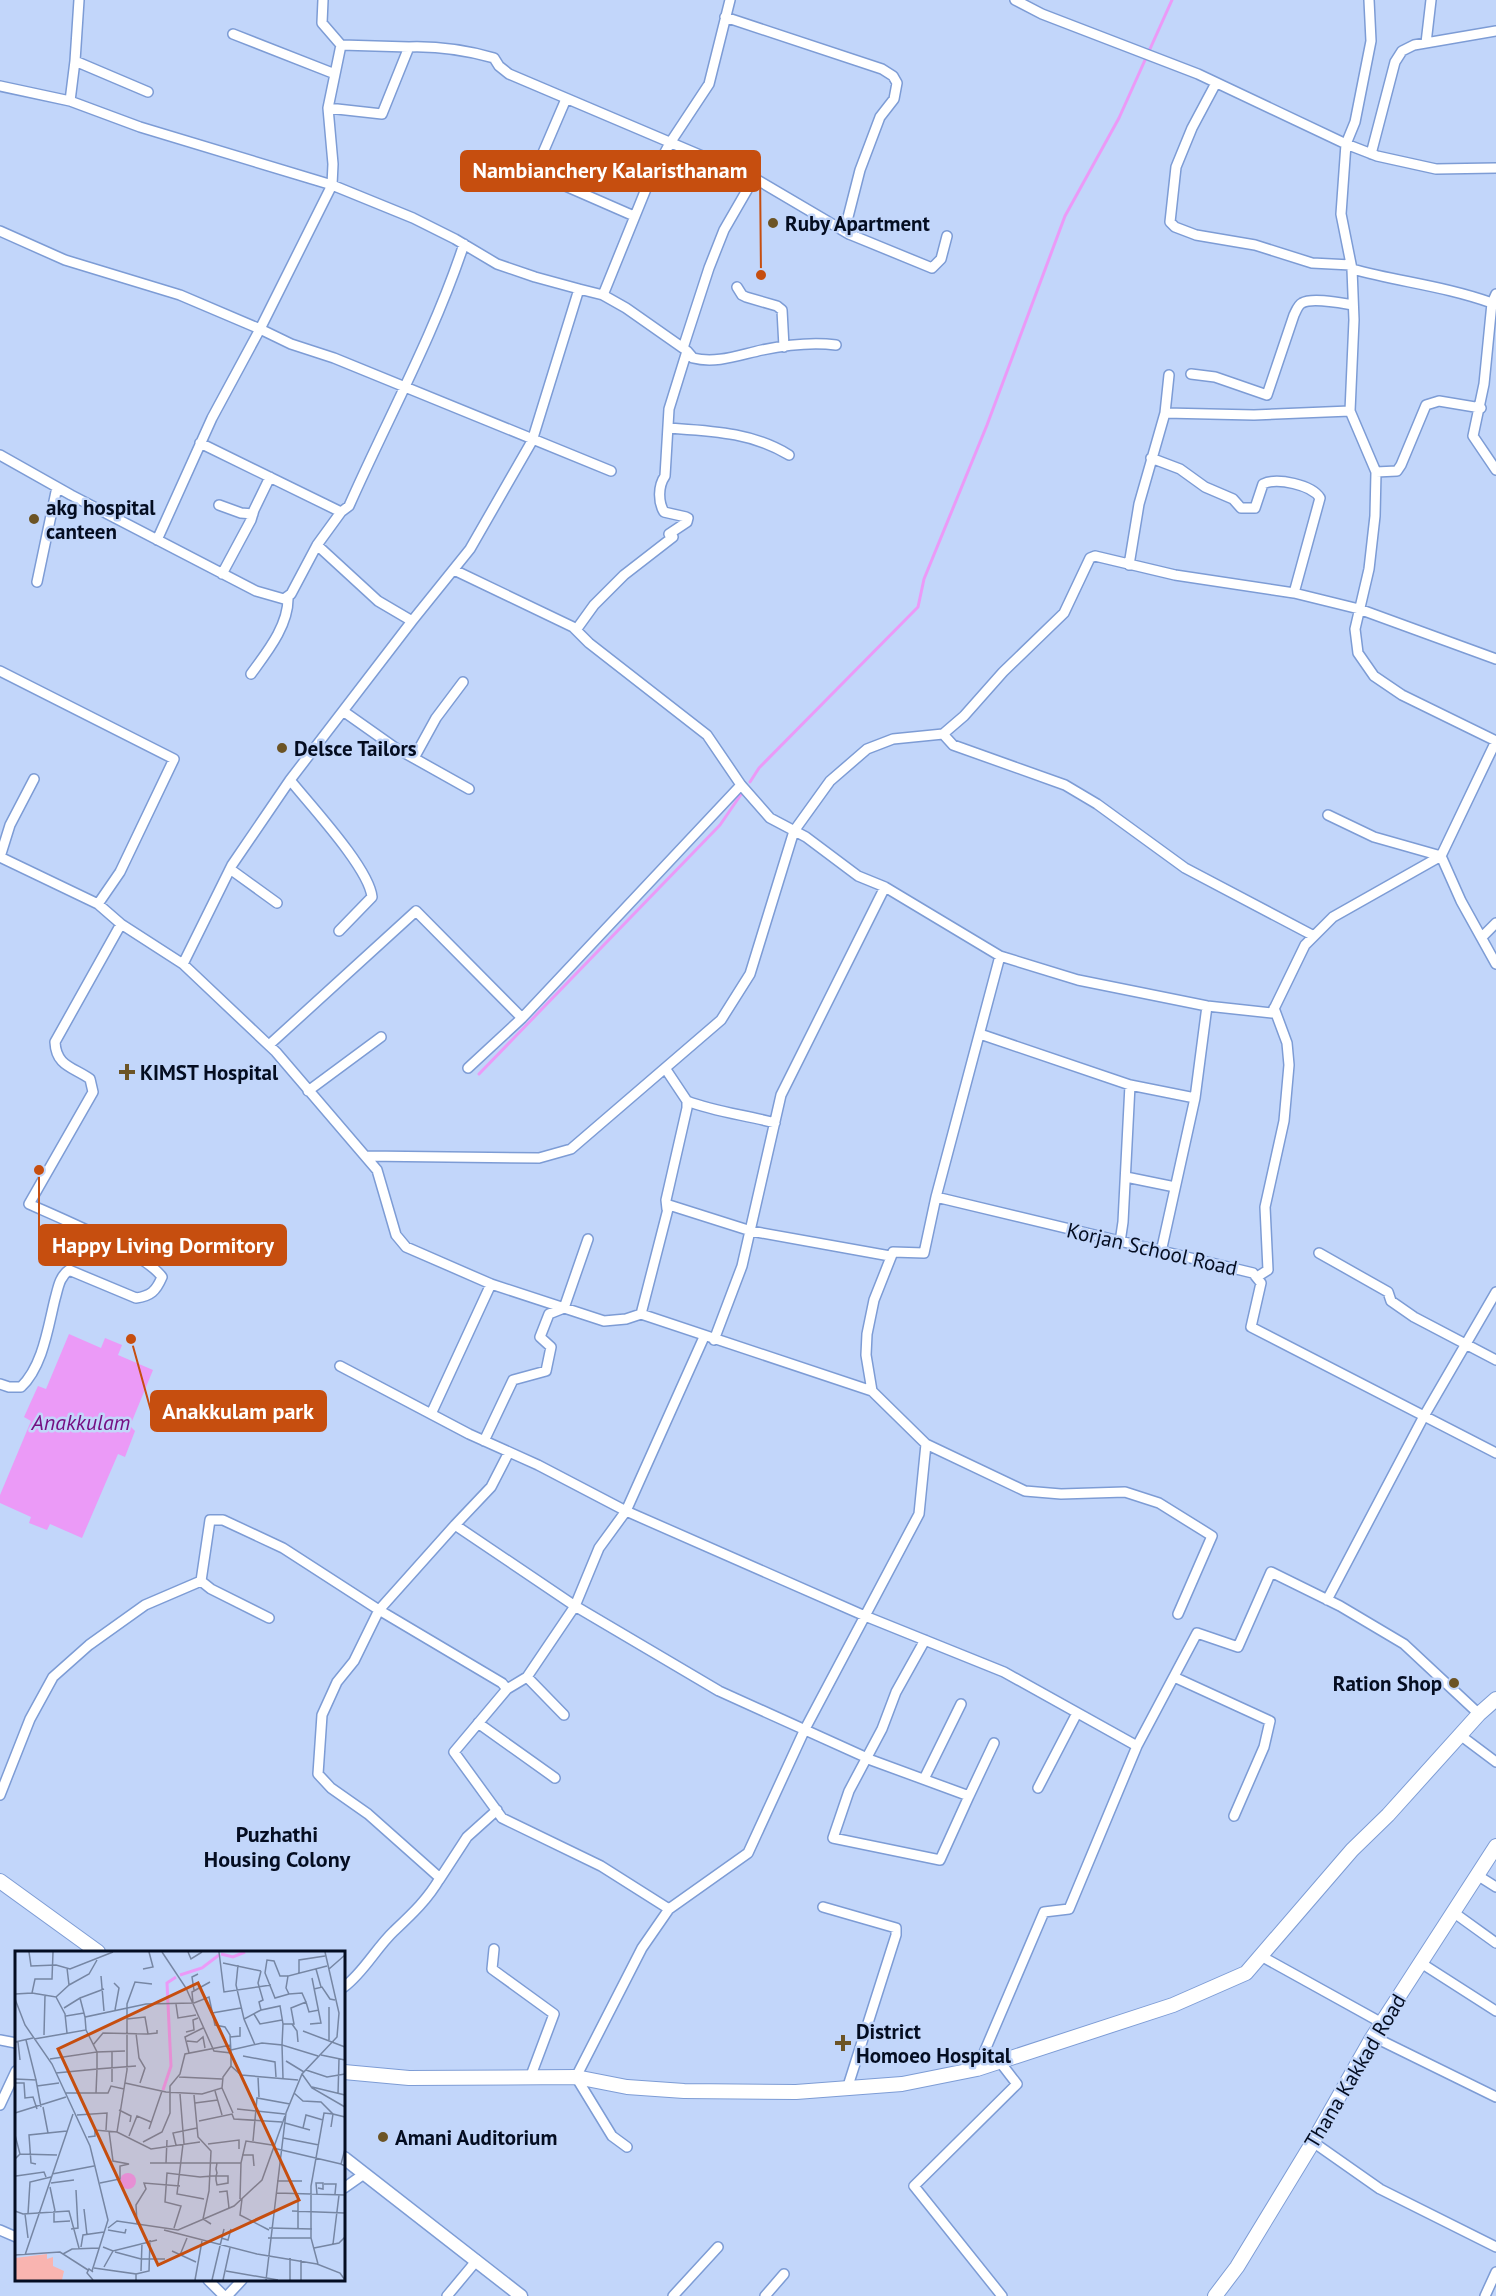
<svg xmlns="http://www.w3.org/2000/svg" width="1496" height="2296" font-family="'PT Sans',sans-serif">
  <style>
    .water { fill: #eb9af7 }
    .lines { fill: none; stroke-linecap: round; stroke-linejoin: round }
    .stream { stroke: #eb9af7; stroke-width: 3 }
    .minor-casing { stroke: #7d9cd5; stroke-width: 12 }
    .tertiary-casing { stroke: #7d9cd5; stroke-width: 15 }
    .secondary-casing { stroke: #7d9cd5; stroke-width: 16 }
    .minor { stroke: #fff; stroke-width: 9 }
    .tertiary { stroke: #fff; stroke-width: 12 }
    .secondary { stroke: #fff; stroke-width: 14 }
    .poi-dot { fill: #6c5425; stroke: #c2d6fa; stroke-width: 2 }
    .labels { text-anchor: middle; dominant-baseline: central; stroke-width: 5; stroke-linejoin: round; paint-order: stroke }
    .poi-label { font-size: 21px; font-weight: bold; fill: #040d21; stroke: #c2d6fa; text-anchor: start }
    .street-label { font-size: 21px; fill: #040d21; stroke: #c2d6fa }
    .water-label { font-size: 22px; font-style: italic; fill: #751083; stroke: #c2d6fa }
    .neighbourhood-label { font-size: 22px; font-weight: bold; fill: #040d21; stroke: #c2d6fa }
    .inset-river { fill: none; stroke: #eb9af7; stroke-width: 3 }
    .inset-road { fill: none; stroke: #7686a3; stroke-width: 1.5 }
    .view { fill: #c64e0f; fill-opacity: 0.15; stroke: #c64e0f; stroke-width: 3 }
    .inset-edge { fill: none; stroke: #040d21; stroke-width: 3 }
    .leader { fill: none; stroke: #c64e0f; stroke-width: 2 }
    .callout-dot { fill: #c64e0f; stroke: #c2d6fa; stroke-width: 2 }
    .callout { fill: #c64e0f; stroke: #c64e0f; stroke-width: 2 }
    .callout-label { font-size: 22px; text-anchor: middle; font-weight: bold; fill: #fff }
  </style>
  <rect width="100%" height="100%" fill="#c2d6fa"/>
  <path class="water" d="M 69,1334 L 101,1348 L 105,1338 L 122,1345 L 118,1355 L 153,1370 L 130,1426 L 135,1431 L 125,1457 L 118,1454 L 82,1538 L 50,1524 L 47,1530 L 29,1523 L 31,1517 L 0,1503 L 0,1495 L 31,1421 L 24,1417 L 38,1386 L 46,1389 Z"/>
  <g class="lines">
    <path class="stream" d="M 750,782 L 759,768 L 918,607 L 924,579 L 987,425 L 1065,216 L 1119,118 L 1172,0
      M 479,1074 L 720,825 L 742,793"/>
    <defs>
      <path id="minor" d="M 1015,0 L 1042,14 L 1198,74 L 1346,144 L 1377,156 L 1436,169 L 1496,168
        M 1369,0 L 1371,41 L 1355,122 L 1346,144 L 1341,214 L 1352,269 L 1354,320 L 1350,411 L 1376,472 L 1375,516 L 1369,569 L 1355,629 L 1358,653 L 1374,676 L 1402,695 L 1496,741 L 1441,856 L 1461,901 L 1496,964
        M 725,17 L 882,69 L 893,76 L 897,83 L 894,99 L 880,117 L 860,170 L 847,221 L 849,234 L 932,268 L 941,259 L 947,236
        M 233,34 L 335,74
        M 1426,43 L 1431,0
        M 341,45 L 409,47
        M 75,61 L 79,0
        M 1216,83 L 1192,128 L 1176,167 L 1170,222 L 1175,227 L 1196,235 L 1255,245 L 1312,263 L 1351,265
        M 0,86 L 70,101 L 140,127 L 332,185 L 333,164 L 328,108 L 341,45 L 322,23 L 323,0
        M 70,101 L 75,61 L 148,92
        M 328,108 L 382,114 L 409,47 C 439,46 465,50 494,58 L 499,66 L 509,74 L 754,178 L 849,234
        M 1371,154 L 1395,62 L 1402,51 L 1414,45 L 1496,31
        M 536,169 L 566,99
        M 563,185 L 634,216
        M 0,231 L 65,260 L 180,295 L 260,329 L 332,185 L 413,218 L 455,239 L 497,264 L 535,277 L 579,289
        M 1352,269 C 1400,282 1444,286 1492,303
        M 737,287 L 742,295 L 746,297 L 777,306 L 782,310 L 784,347
        M 1496,294 L 1492,303 L 1484,384 L 1473,436 L 1496,470
        M 603,295 L 626,308 L 683,348
        M 687,351 L 693,358 C 716,364 739,355 762,350 C 786,345 812,342 836,345
        M 1191,374 L 1215,377 L 1267,395 L 1294,315 C 1296,311 1298,305 1302,303 C 1312,297 1341,303 1353,305
        M 1165,413 L 1169,375
        M 668,428 C 710,431 752,432 789,455
        M 200,443 L 341,512 L 317,545
        M 0,455 L 71,495 L 256,591 L 284,599 L 291,594 L 317,545 L 378,601 L 412,621
        M 1151,458 L 1180,469 L 1205,487 L 1233,499 L 1241,508 L 1255,508 L 1263,484 C 1277,477 1312,485 1320,498 L 1294,593
        M 1376,472 L 1397,471 L 1401,465 L 1426,405 L 1439,401 L 1481,408
        M 219,505 L 241,513 L 253,514
        M 341,512 L 349,506 C 388,418 434,335 464,244
        M 157,540 L 212,418 L 260,329 L 291,344 L 334,358 L 611,471
        M 1129,565 L 1139,504 L 1165,413 L 1254,415 L 1350,411
        M 454,570 L 573,627 L 589,643 L 707,735 L 741,785 L 770,818 L 806,837 L 858,876 L 885,887 L 1000,956 L 1078,980 L 1207,1006 L 1272,1013 L 1305,945 L 1333,917 L 1441,856
        M 222,574 L 251,520 L 254,510 L 270,477
        M 37,582 L 57,487
        M 576,630 L 594,605 L 624,575 L 673,537 L 669,534 L 687,522 L 688,518 L 686,517 L 664,512 C 658,502 658,486 665,476 L 669,409 L 687,351 L 683,348 L 709,268 L 724,230 L 754,178
        M 0,671 L 174,759 L 120,872 L 98,904
        M 251,674 C 267,652 289,625 288,597
        M 343,711 L 394,747 L 469,789
        M 943,734 L 953,745 L 1065,785 L 1097,804 L 1185,868 L 1314,936
        M 414,758 L 436,718 L 463,682
        M 290,780 C 310,805 369,868 372,897 L 339,931
        M 1328,815 L 1374,837 L 1441,856
        M 0,857 L 98,904 L 121,924 L 183,964 L 276,1052 L 377,1170 L 396,1235 L 406,1247 L 491,1284 L 604,1321 L 626,1319 L 641,1314 L 872,1391
        M 0,857 L 10,825 L 34,779
        M 230,869 L 277,903
        M 1482,937 L 1496,923
        M 183,964 L 232,865 L 290,780 L 412,621 L 470,549 L 532,441 L 579,289 L 603,295 L 648,184 L 670,143 L 709,84 L 730,0
        M 980,1034 L 1130,1085 L 1195,1098
        M 269,1045 L 416,911 L 522,1018
        M 468,1068 L 522,1018 L 741,785
        M 665,1068 L 687,1101 L 687,1108 L 666,1200 L 667,1209
        M 308,1091 L 381,1037
        M 687,1101 C 715,1112 746,1115 775,1123
        M 365,1156 L 539,1158 L 571,1149 L 721,1020 L 750,974 L 794,831 L 830,781 L 867,749 L 893,739 L 943,734 L 964,716 L 1003,672 L 1064,613 L 1090,558 L 1095,556 L 1175,575 L 1294,593 L 1359,609 L 1496,659
        M 1126,1177 L 1175,1187
        M 936,1197 L 1253,1273 L 1261,1283 L 1251,1327 L 1496,1453
        M 1120,1242 L 1123,1222 L 1130,1085
        M 1161,1252 L 1195,1098 L 1207,1006
        M 1319,1253 L 1388,1292 L 1391,1301 L 1414,1317 L 1496,1360
        M 1260,1275 L 1268,1270 L 1265,1207 L 1284,1121 L 1289,1065 L 1287,1043 L 1274,1008
        M 641,1314 L 669,1205 L 751,1231 L 890,1256
        M 714,1340 L 742,1266 L 781,1095 L 885,887
        M 340,1366 L 469,1434 L 538,1465 L 626,1511 L 865,1616 L 1004,1672 L 1137,1746 L 1197,1633 L 1238,1647 L 1271,1572 L 1340,1606 L 1404,1644 L 1479,1714
        M 0,1384 L 9,1387 L 21,1387 C 43,1366 48,1327 55,1299 C 58,1289 59,1277 69,1270 L 136,1298 C 151,1296 156,1291 162,1277 C 145,1253 60,1218 29,1204 L 93,1092 L 90,1079 C 73,1067 56,1066 55,1042 L 121,924
        M 431,1414 L 491,1284
        M 484,1441 L 513,1380 L 546,1371 L 551,1347 L 540,1337 L 549,1314 L 564,1308 L 588,1239
        M 926,1444 L 1025,1491 L 1061,1494 L 1125,1492 L 1159,1503 L 1212,1536 L 1178,1614
        M 455,1525 L 491,1487 L 509,1452
        M 201,1581 L 210,1520 L 223,1520 L 283,1548 L 379,1610 L 502,1683 L 507,1689
        M 201,1581 L 211,1589 L 269,1618
        M 1327,1600 L 1424,1416 L 1496,1292
        M 527,1677 L 564,1715
        M 1174,1677 L 1270,1721 L 1264,1747 L 1234,1816
        M 478,1723 L 555,1778
        M 1460,1735 L 1496,1762
        M 924,1779 L 961,1704
        M 1038,1788 L 1077,1713
        M 0,1795 L 30,1719 L 53,1677 L 89,1645 L 145,1605 L 201,1581
        M 969,1796 L 994,1743
        M 1477,1875 L 1496,1887
        M 439,1880 L 467,1837 L 497,1810
        M 823,1907 L 896,1928 L 896,1935 L 847,2089
        M 669,1909 L 601,1866 L 502,1818 L 454,1752 L 507,1689 L 527,1677 L 575,1606 L 599,1548 L 626,1511 L 704,1337
        M 1453,1912 L 1496,1943
        M 494,1949 L 492,1969 L 554,2014 L 530,2078
        M 1261,1956 L 1382,2023
        M 1421,1963 L 1496,2011
        M 344,1987 C 364,1972 376,1948 394,1931 C 412,1914 428,1899 440,1878 L 368,1814 L 331,1788 L 318,1774 L 322,1715 L 337,1682 L 354,1661 L 379,1610 L 455,1525 L 575,1606 L 719,1691 L 865,1757 L 871,1760 L 969,1796 L 940,1860 L 833,1838 L 849,1791 L 882,1729 L 896,1692 L 925,1640
        M 1372,2038 L 1384,2042 L 1496,2097
        M 0,2040 L 16,2043
        M 1000,2062 L 1017,2084 L 914,2186 L 1002,2296
        M 977,2069 L 1044,1912 L 1069,1909 L 1137,1746
        M 0,2105 L 16,2071
        M 1313,2142 L 1380,2189 L 1496,2247
        M 627,2147 L 612,2136 L 576,2077 L 642,1948 L 669,1909 L 748,1853 L 805,1729 L 919,1514 L 926,1444 L 872,1391 L 866,1355 L 867,1334 L 874,1300 L 893,1252 L 924,1253 L 936,1197 L 1000,956
        M 344,2188 L 364,2174
        M 0,2230 L 16,2237
        M 208,2280 L 224,2296
        M 227,2296 L 242,2280
        M 447,2296 L 477,2260
        M 673,2296 L 718,2247
        M 765,2296 L 784,2274
        M 1485,2296 L 1496,2272"/>
      <path id="tertiary" d="M 344,2158 L 521,2296"/>
      <path id="secondary" d="M 0,1881 L 98,1952
        M 344,2072 L 409,2078 L 576,2077 L 627,2087 L 684,2091 L 796,2092 L 902,2084 L 977,2069 L 1173,2005 L 1246,1973 L 1352,1850 L 1388,1815 L 1479,1714 L 1496,1699
        M 1215,2296 L 1237,2267 L 1313,2142 L 1372,2038 L 1496,1846"/>
    </defs>
    <use href="#minor" class="minor-casing"/>
    <use href="#tertiary" class="tertiary-casing"/>
    <use href="#secondary" class="secondary-casing"/>
    <use href="#minor" class="minor"/>
    <use href="#tertiary" class="tertiary"/>
    <use href="#secondary" class="secondary"/>
  </g>
  <g class="poi-dot">
    <circle cx="773" cy="223" r="6"/>
    <circle cx="34" cy="519" r="6"/>
    <circle cx="282" cy="748" r="6"/>
    <path d="M124 1063h6v6h6v6h-6v6h-6v-6h-6v-6h6z"/>
    <circle cx="1454" cy="1683" r="6"/>
    <path d="M840 2034h6v6h6v6h-6v6h-6v-6h-6v-6h6z"/>
    <circle cx="383" cy="2137" r="6"/>
  </g>
  <g class="labels">
    <g class="poi-label">
      <text x="785" y="223">Ruby Apartment</text>
      <text x="46" y="507">akg hospital<tspan x="46" dy="24">canteen</tspan></text>
      <text x="294" y="748">Delsce Tailors</text>
      <text x="140" y="1072">KIMST Hospital</text>
      <text x="1442" y="1683" text-anchor="end">Ration Shop</text>
      <text x="856" y="2031">District<tspan x="856" dy="24">Homoeo Hospital</tspan></text>
      <text x="395" y="2137">Amani Auditorium</text>
    </g>
    <g class="street-label">
      <text transform="translate(1152 1249) rotate(13)">Korjan School Road</text>
      <text transform="translate(1355 2071) rotate(-59)">Thana Kakkad Road</text>
    </g>
    <g class="water-label">
      <text x="81" y="1422">Anakkulam</text>
    </g>
    <g class="neighbourhood-label">
      <text x="277" y="1834">Puzhathi<tspan x="277" dy="25">Housing Colony</tspan></text>
    </g>
  </g>
  <g transform="translate(15 1951)">
    <rect width="330" height="330" fill="#c2d6fa"/>
    <path d="M 32,303 L 32,308 L 38,306 L 38,315 L 49,320 L 47,329 L 0,329 L 0,307 Z" fill="#f9b4b0"/>
    <path d="M105 230a8 8 0 1 1 16 0a8 8 0 1 1-16 0Z" fill="#eb9af7"/>
    <path class="inset-river" d="M 206,3 L 218,6 L 230,1M 165,24 L 187,17 L 204,4M 148,139 L 156,115 L 152,32 L 161,26"/>
    <path class="inset-road" d="M 14,1 L 16,15 L 41,14 L 55,18 L 98,1M 147,1 L 171,37 L 199,100 L 216,102 L 216,115 L 226,124 L 283,129M 173,1 L 176,8 L 187,1M 204,1 L 209,41 L 256,34M 208,12 L 246,20M 223,14 L 221,34 L 229,68M 128,18 L 138,16 L 134,1M 301,18 L 306,36M 314,18 L 330,4M 246,20 L 243,32 L 248,49 L 244,51 L 246,59 L 265,55 L 268,73M 284,22 L 284,9 L 310,5M 86,25 L 89,60M 273,25 L 265,25 L 259,10 L 252,9 L 250,22 L 260,47 L 274,43M 99,32 L 104,37 L 100,59M 54,34 L 74,23 L 82,9M 299,38 L 307,36 L 315,48 L 320,49M 179,39 L 177,26 L 183,23M 17,42 L 41,46 L 54,34 L 52,17M 0,43 L 17,42 L 20,28 L 37,28 L 38,1M 41,46 L 50,63 L 52,82M 65,47 L 89,38M 0,48 L 10,74 L 37,113 L 75,195 L 93,269 L 77,320M 291,51 L 294,61 L 304,59M 178,52 L 177,41 L 195,31M 161,53 L 163,67 L 181,64M 314,56 L 314,89M 49,57 L 65,47 L 70,66 L 131,53 L 179,52 L 194,46 L 200,74 L 210,76 L 215,84 L 216,102M 197,62 L 226,57M 239,63 L 245,73 L 267,69M 51,65 L 69,62M 112,68 L 130,66 L 133,83 L 142,82 L 142,79M 277,73 L 282,80 L 283,91M 295,73 L 306,72 L 297,27M 288,80 L 330,96M 171,81 L 179,79 L 178,69 L 183,67M 121,82 L 124,107 L 130,117 L 125,132M 29,84 L 30,44M 215,86 L 225,85 L 225,76M 19,88 L 71,79 L 70,66M 172,90 L 182,91 L 188,86 L 190,97M 0,91 L 18,87M 3,91 L 5,109M 78,94 L 88,82 L 133,83M 240,94 L 229,68 L 246,59M 216,99 L 247,92 L 267,94 L 268,127M 97,101 L 97,131M 174,102 L 170,86 L 188,77M 306,104 L 330,109M 228,105 L 260,111 L 261,126M 303,105 L 267,94 L 268,73 L 279,73 L 276,57 L 291,51 L 287,42 L 274,43 L 271,37 L 273,25 L 312,15M 35,108 L 82,101 L 71,79M 271,110 L 289,121M 291,119 L 312,126 L 330,123M 41,122 L 82,118 L 82,101 L 110,100M 287,123 L 297,137 L 330,156M 164,126 L 207,128M 243,126 L 244,146M 0,128 L 21,129 L 11,89M 21,129 L 26,156M 0,132 L 9,132 L 10,147 L 18,146 L 22,158M 110,132 L 151,141 L 187,143 L 207,137 L 208,126 L 216,115M 22,135 L 44,132M 297,136 L 330,144M 207,137 L 218,162M 200,140 L 207,164M 51,142 L 93,142 L 96,135 L 109,138M 81,142 L 82,118 L 121,115M 279,142 L 288,150 L 306,151 L 318,163 L 330,166M 165,143 L 169,193M 323,143 L 324,108M 179,144 L 183,186 L 196,200 L 194,240 L 188,268 L 196,273M 180,152 L 203,149M 28,156 L 33,182M 222,158 L 270,163M 104,159 L 116,165 L 115,171M 0,162 L 51,146M 62,164 L 92,162 L 91,179M 184,170 L 217,163 L 219,168 L 267,171M 270,172 L 295,179M 288,177 L 291,164 L 308,169M 134,178 L 147,140M 102,181 L 112,119 L 112,53 L 120,31 L 137,33M 0,184 L 5,203 L 0,208M 114,185 L 122,165 L 136,171M 73,186 L 80,185 L 80,179 L 102,181 L 136,198 L 185,191M 268,187 L 304,194M 238,190 L 242,147 L 275,153M 128,191 L 147,181 L 155,162 L 155,135 L 165,123 L 170,103 L 216,94M 168,193 L 162,243 L 189,248M 193,193 L 224,189 L 224,198M 161,194 L 158,182 L 182,177M 258,197 L 326,213M 330,198 L 326,213 L 330,215M 5,203 L 42,204M 227,204 L 238,204 L 239,215M 0,211 L 0,244M 135,212 L 226,212 L 231,190 L 257,194M 151,212 L 152,189M 21,213 L 16,212 L 14,184 L 52,180M 37,223 L 79,215M 1,225 L 29,221 L 31,226M 262,230 L 287,230M 36,232 L 59,229M 85,232 L 105,228 L 105,215 L 114,213 L 98,210 L 94,180M 309,233 L 321,233 L 320,243M 35,236 L 40,260M 204,241 L 212,240 L 214,257M 262,242 L 330,244M 302,243 L 301,232 L 308,232 L 308,238 L 303,237M 283,244 L 283,277M 225,248 L 226,212M 227,248 L 225,264 L 254,279M 69,258 L 72,284M 0,260 L 8,263 L 54,260 L 64,297M 39,260 L 39,271 L 55,270M 277,260 L 330,262M 10,263 L 13,287M 13,263 L 15,231 L 36,226M 122,272 L 121,254 L 131,238 L 129,232 L 165,235M 93,277 L 102,270 L 163,279 L 219,255 L 247,229 L 270,165M 159,277 L 166,255 L 150,251 L 152,222 L 185,226 L 197,225 L 213,225 L 213,232 L 202,234 L 201,229 L 201,225 L 202,222 L 201,218 L 202,212M 254,277 L 297,278M 56,278 L 63,277 L 61,239M 93,279 L 110,282 L 111,278M 149,279 L 242,303 L 302,313 L 325,322 L 330,329M 206,287 L 213,289 L 216,278M 253,287 L 296,287M 318,293 L 324,244M 66,296 L 68,284 L 89,281M 88,296 L 98,300 L 142,289M 299,297 L 324,292 L 330,286M 157,300 L 181,311M 100,301 L 126,308 L 150,308M 48,303 L 57,298 L 84,297M 0,304 L 45,301 L 73,319M 10,304 L 58,163M 165,304 L 172,287M 275,307 L 275,329M 303,313 L 296,287 L 296,235 L 309,162 L 318,163 L 316,176M 89,316 L 98,300M 79,317 L 121,323 L 121,329M 126,320 L 127,292M 211,320 L 263,329M 78,321 L 74,318 L 72,322 L 78,329M 121,323 L 134,320 L 135,289M 180,329 L 187,290M 197,329 L 209,278M 208,329 L 215,297M 251,329 L 271,162 L 287,123 L 322,86 L 324,62 L 310,1M 286,329 L 286,309"/>
    <path class="view" d="M 183,32 L 284,249 L 143,314 L 43,98 Z"/>
    <rect width="330" height="330" class="inset-edge"/>
  </g>
  <path class="leader" d="M761 275L760 171M39 1170L39 1245M131 1339L151 1411"/>
  <g class="callout-dot">
    <circle cx="761" cy="275" r="6"/>
    <circle cx="39" cy="1170" r="6"/>
    <circle cx="131" cy="1339" r="6"/>
  </g>
  <g class="callout">
    <rect x="461" y="151" width="299" height="40" rx="6"/>
    <rect x="39" y="1225" width="247" height="40" rx="6"/>
    <rect x="151" y="1391" width="175" height="40" rx="6"/>
  </g>
  <g class="callout-label">
    <text x="610" y="178">Nambianchery Kalaristhanam</text>
    <text x="163" y="1253">Happy Living Dormitory</text>
    <text x="238" y="1419">Anakkulam park</text>
  </g>
</svg>
